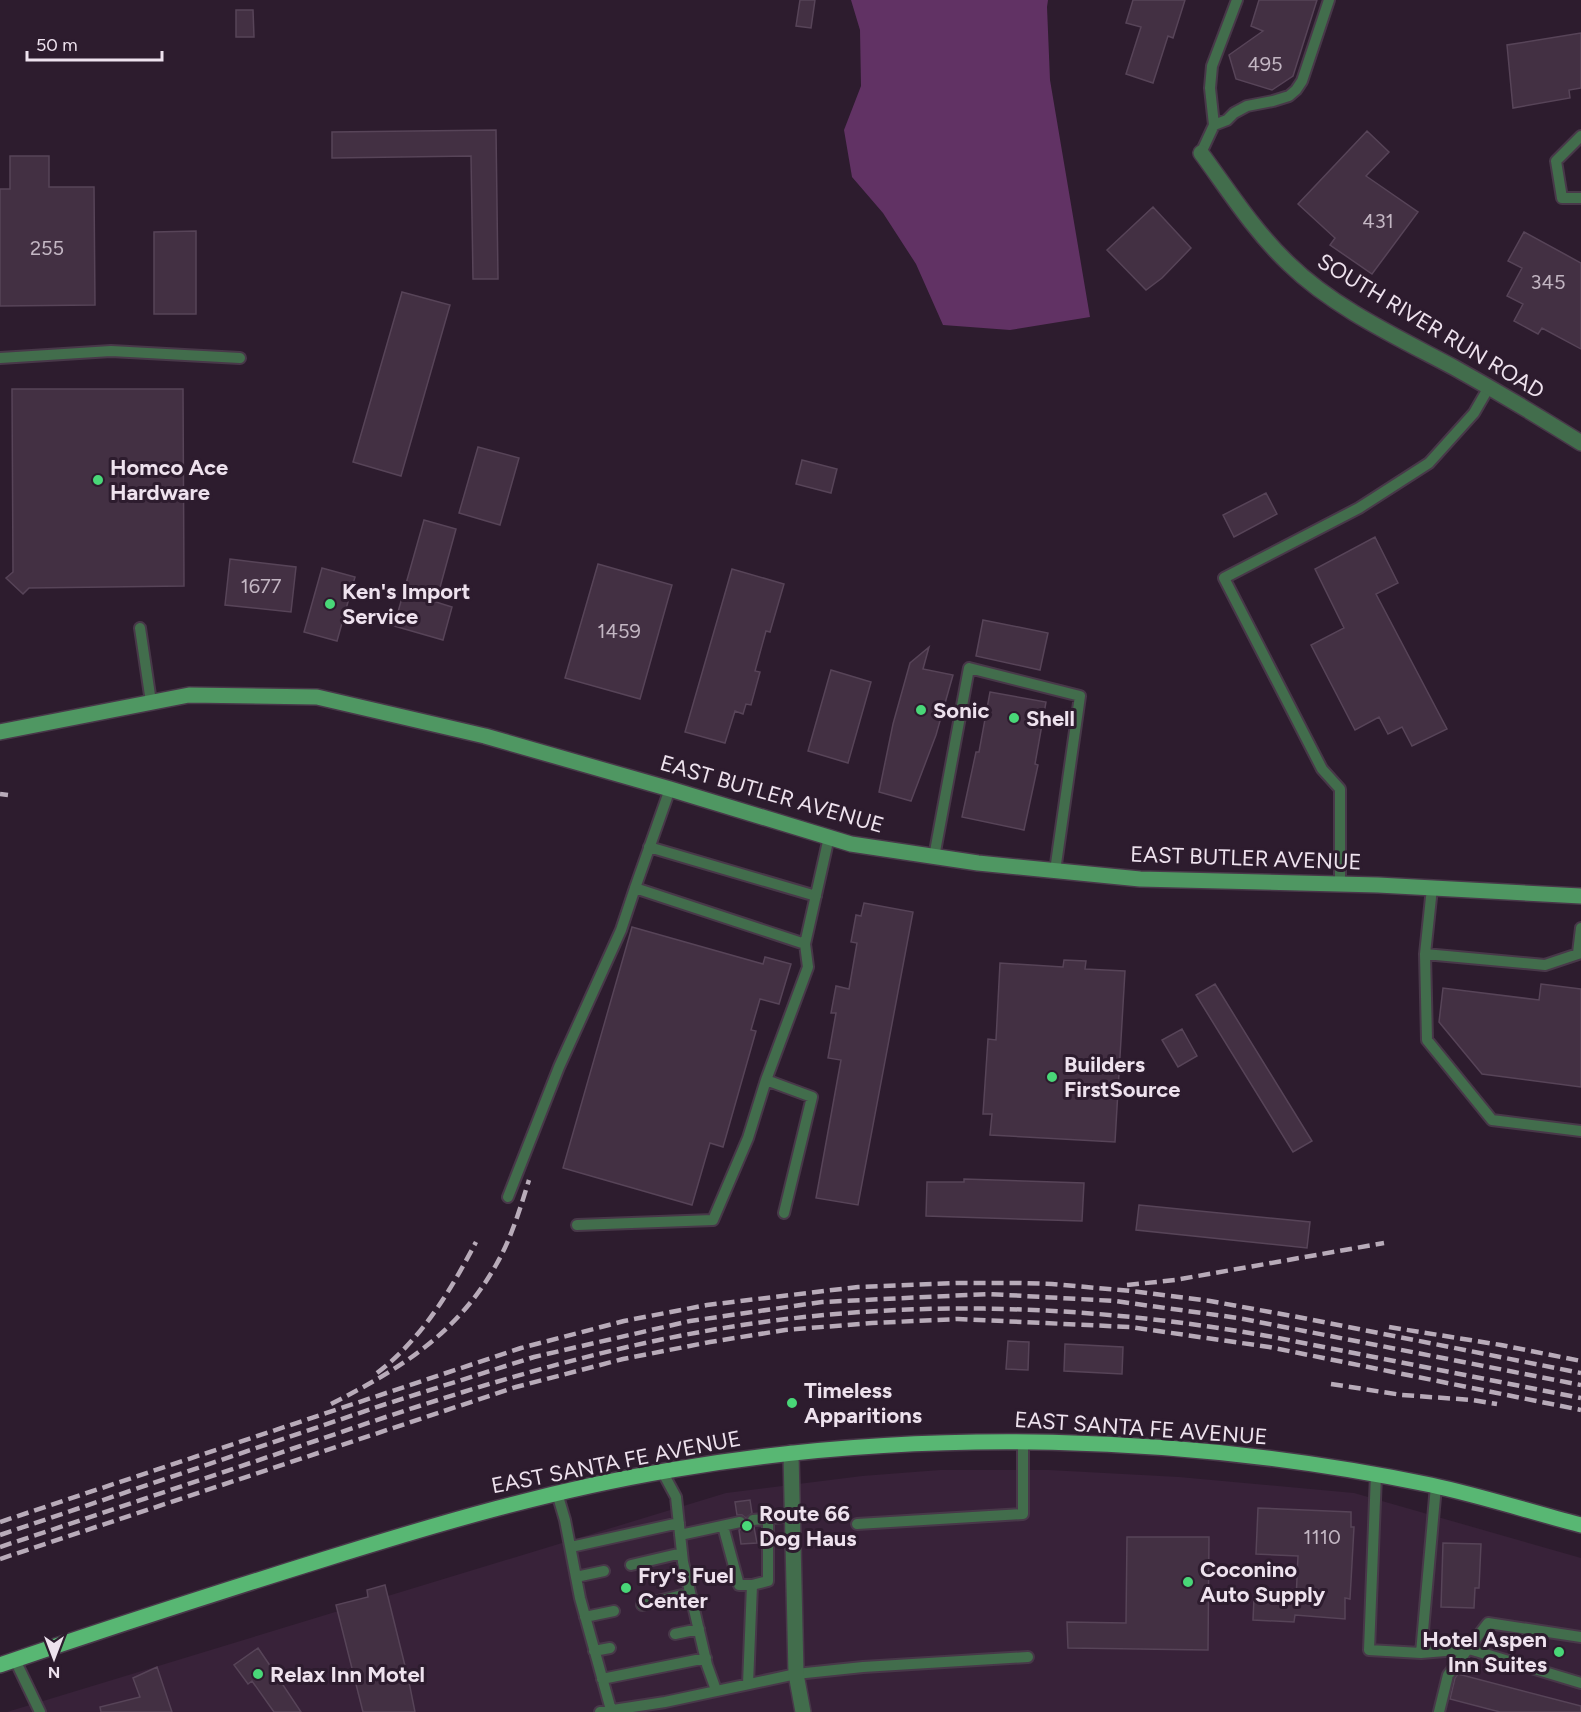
<svg xmlns="http://www.w3.org/2000/svg" width="1581" height="1712" font-family="Figtree,sans-serif">
  <style>
    .built { fill: #382239 }
    .forest { fill: #613264 }
    .building { fill: #433043; stroke: #574458; stroke-width: 1.5 }
    .lines { fill: none; stroke-linecap: round; stroke-linejoin: round }
    .service-casing { stroke: #483849; stroke-width: 14 }
    .minor-casing { stroke: #483849; stroke-width: 18 }
    .tertiary-casing { stroke: #483849; stroke-width: 18 }
    .secondary-casing { stroke: #483849; stroke-width: 18 }
    .primary-casing { stroke: #483849; stroke-width: 18 }
    .service { stroke: #426d4c; stroke-width: 10 }
    .minor { stroke: #426d4c; stroke-width: 15 }
    .tertiary { stroke: #426d4c; stroke-width: 15 }
    .secondary { stroke: #4f9762; stroke-width: 15 }
    .primary { stroke: #58b773; stroke-width: 15 }
    .rail { stroke: #b8abb9; stroke-width: 4.5; stroke-dasharray: 12 6; stroke-linecap: butt }
    .poi-dot { fill: #49d778; stroke: #2d1c2e; stroke-width: 2 }
    .labels { text-anchor: middle; dominant-baseline: central; stroke-width: 6; stroke-linejoin: round; paint-order: stroke }
    .number-label { font-size: 20px; fill: #c3b6c3 }
    .street-label { font-size: 22px; fill: #eee2ee; stroke: #2d1c2e }
    .poi-label { font-size: 22px; font-weight: bold; fill: #eee2ee; stroke: #2d1c2e; text-anchor: start }
  </style>
  <rect width="100%" height="100%" fill="#2d1c2e"/>
  <path class="built" d="M 940,1470 L 1049,1470 L 1179,1477 L 1354,1493 L 1581,1558 L 1581,1712 L 7,1712 L 726,1493 L 862,1476 Z"/>
  <path class="forest" d="M 851,0 L 1048,0 L 1047,7 L 1050,80 L 1090,317 L 1010,330 L 943,325 L 916,264 L 883,213 L 852,177 L 844,130 L 861,86 L 860,30 Z"/>
  <path class="building" d="M 800,0 L 815,0 L 811,28 L 796,26 Z
    M 1133,0 L 1185,0 L 1173,38 L 1168,36 L 1153,83 L 1126,74 L 1141,27 L 1126,23 Z
    M 1259,0 L 1317,0 L 1293,76 L 1272,90 L 1236,79 L 1229,55 L 1263,31 L 1251,26 Z
    M 236,10 L 253,10 L 254,37 L 236,37 Z
    M 1581,33 L 1581,88 L 1569,90 L 1570,98 L 1513,108 L 1507,45 Z
    M 496,130 L 498,279 L 473,279 L 471,156 L 332,158 L 332,132 Z
    M 1367,131 L 1389,152 L 1366,176 L 1418,212 L 1372,274 L 1330,245 L 1335,238 L 1298,204 Z
    M 10,156 L 49,156 L 49,187 L 94,187 L 95,305 L 0,306 L 0,189 L 10,189 Z
    M 1153,207 L 1191,248 L 1162,278 L 1146,290 L 1107,250 Z
    M 196,231 L 196,314 L 154,314 L 154,232 Z
    M 1524,232 L 1581,263 L 1581,349 L 1542,328 L 1538,334 L 1514,321 L 1523,304 L 1507,296 L 1522,268 L 1508,261 Z
    M 402,292 L 450,305 L 401,476 L 353,462 Z
    M 12,389 L 183,389 L 184,586 L 29,588 L 23,594 L 6,578 L 13,572 Z
    M 478,447 L 519,458 L 500,525 L 459,513 Z
    M 802,460 L 837,469 L 831,493 L 796,484 Z
    M 1266,493 L 1277,514 L 1234,537 L 1223,515 Z
    M 424,520 L 456,529 L 436,602 L 452,607 L 443,640 L 394,626 Z
    M 1375,537 L 1398,583 L 1376,594 L 1447,729 L 1412,746 L 1402,727 L 1388,734 L 1379,717 L 1355,730 L 1311,645 L 1344,628 L 1315,569 Z
    M 230,559 L 296,567 L 291,612 L 225,605 Z
    M 598,564 L 672,585 L 640,699 L 565,678 Z
    M 322,568 L 355,577 L 337,641 L 304,632 Z
    M 732,569 L 784,584 L 770,632 L 766,631 L 755,671 L 760,672 L 751,705 L 746,704 L 743,714 L 735,711 L 725,743 L 685,732 Z
    M 983,620 L 1048,633 L 1040,670 L 976,656 Z
    M 929,647 L 923,669 L 953,675 L 936,735 L 911,801 L 879,792 L 893,724 L 910,663 Z
    M 831,670 L 871,682 L 848,763 L 808,751 Z
    M 990,692 L 1046,702 L 1035,764 L 1038,765 L 1024,830 L 962,817 L 976,752 L 979,752 Z
    M 864,903 L 913,912 L 858,1205 L 816,1198 L 841,1060 L 828,1058 L 836,1013 L 831,1013 L 836,986 L 849,989 L 857,943 L 851,942 L 856,915 L 861,916 Z
    M 632,927 L 763,964 L 765,957 L 791,964 L 779,1004 L 760,999 L 751,1030 L 756,1031 L 723,1147 L 710,1143 L 692,1205 L 563,1168 Z
    M 1064,960 L 1086,961 L 1085,969 L 1125,971 L 1115,1142 L 990,1135 L 992,1114 L 983,1114 L 988,1039 L 996,1040 L 1000,963 L 1063,967 Z
    M 1215,984 L 1312,1141 L 1293,1152 L 1196,995 Z
    M 1541,984 L 1581,989 L 1581,1087 L 1482,1074 L 1439,1022 L 1443,988 L 1539,1000 Z
    M 1182,1029 L 1197,1056 L 1178,1067 L 1162,1040 Z
    M 964,1179 L 1084,1183 L 1082,1221 L 926,1216 L 927,1182 L 964,1182 Z
    M 1139,1205 L 1310,1222 L 1307,1248 L 1136,1230 Z
    M 1008,1341 L 1029,1342 L 1028,1370 L 1006,1369 Z
    M 1065,1344 L 1123,1347 L 1122,1374 L 1064,1371 Z
    M 750,1500 L 752,1513 L 746,1518 L 742,1515 L 737,1515 L 735,1502 Z
    M 1258,1508 L 1351,1512 L 1351,1527 L 1354,1527 L 1350,1599 L 1345,1598 L 1345,1619 L 1295,1615 L 1294,1622 L 1253,1620 L 1254,1598 L 1296,1600 L 1298,1556 L 1256,1554 Z
    M 747,1524 L 754,1527 L 757,1543 L 741,1544 L 739,1530 L 745,1528 Z
    M 1127,1537 L 1209,1537 L 1208,1650 L 1068,1648 L 1067,1622 L 1126,1623 Z
    M 1443,1543 L 1481,1544 L 1479,1588 L 1475,1588 L 1474,1608 L 1441,1607 Z
    M 385,1585 L 409,1682 L 415,1712 L 363,1712 L 336,1605 L 368,1597 L 367,1590 Z
    M 258,1648 L 271,1667 L 301,1712 L 274,1712 L 252,1681 L 248,1684 L 234,1665 Z
    M 157,1667 L 172,1712 L 101,1712 L 100,1707 L 140,1697 L 133,1678 Z
    M 1458,1674 L 1581,1706 L 1581,1712 L 1500,1712 L 1450,1699 L 1455,1678 Z"/>
  <g class="lines">
    <defs>
      <path id="service" d="M 1214,125 L 1227,120 L 1234,113 L 1247,106 L 1273,101 L 1289,96 L 1296,90 L 1302,81 L 1329,0
        M 1581,136 L 1556,161 L 1562,198 L 1581,198
        M 1201,153 L 1214,125 L 1210,88 L 1212,66 L 1237,0
        M 0,358 L 111,351 L 240,358
        M 140,628 L 151,702
        M 670,789 L 635,888 L 805,944 L 829,837
        M 649,847 L 816,896
        M 934,857 L 969,668 L 1080,696 L 1055,871
        M 1340,884 L 1340,789 L 1322,769 L 1224,578 L 1359,508 L 1429,463 L 1474,413 L 1489,387
        M 1432,888 L 1425,954 L 1545,965 L 1581,953
        M 1578,953 L 1581,928
        M 1425,954 L 1427,1040 L 1492,1120 L 1581,1131
        M 766,1080 L 812,1097 L 784,1213
        M 508,1197 L 559,1067 L 621,930 L 635,888
        M 577,1225 L 713,1220 L 748,1138 L 766,1080 L 808,967 L 805,944
        M 662,1471 L 676,1497 L 683,1562 L 707,1665 L 716,1690
        M 1376,1475 L 1369,1650 L 1421,1653 L 1469,1649 L 1581,1683
        M 557,1493 L 565,1520 L 580,1598 L 611,1710
        M 753,1520 L 793,1516
        M 857,1524 L 1023,1514 L 1023,1441
        M 723,1526 L 739,1585 L 752,1585 L 748,1684
        M 680,1535 L 740,1522
        M 571,1547 L 679,1523
        M 631,1565 L 682,1553
        M 576,1577 L 604,1571
        M 752,1585 L 768,1581 L 768,1519
        M 642,1605 L 690,1593
        M 585,1617 L 614,1611
        M 675,1634 L 699,1629
        M 594,1651 L 610,1648
        M 1421,1653 L 1436,1486
        M 15,1660 L 40,1712
        M 602,1679 L 706,1658
        M 600,1712 L 665,1702 L 796,1674 L 863,1667 L 1028,1657
        M 1439,1712 L 1448,1675 L 1488,1623 L 1581,1637"/>
      <path id="minor" d="M 1201,153 C 1229,191 1254,231 1289,264 C 1334,308 1399,338 1455,368 C 1498,392 1540,417 1581,443"/>
      <path id="tertiary" d="M 791,1453 L 796,1674 L 803,1712"/>
      <path id="secondary" d="M 0,732 L 189,695 L 317,697 L 485,736 L 670,789 L 851,844 L 978,863 L 1140,879 L 1378,885 L 1581,896"/>
      <path id="primary" d="M 0,1665 C 108,1628 216,1593 325,1559 C 440,1523 552,1490 671,1470 C 922,1427 1183,1434 1431,1485 C 1482,1496 1531,1512 1581,1525"/>
    </defs>
    <use href="#service" class="service-casing"/>
    <use href="#minor" class="minor-casing"/>
    <use href="#tertiary" class="tertiary-casing"/>
    <use href="#secondary" class="secondary-casing"/>
    <use href="#primary" class="primary-casing"/>
    <use href="#service" class="service"/>
    <use href="#minor" class="minor"/>
    <use href="#tertiary" class="tertiary"/>
    <use href="#secondary" class="secondary"/>
    <use href="#primary" class="primary"/>
    <path class="rail" d="M 0,794 L 8,795
      M 1127,1285 L 1175,1280 L 1384,1243
      M 1389,1327 L 1501,1345 L 1581,1361
      M 377,1373 C 421,1340 451,1290 476,1242
      M 1331,1384 L 1402,1395 L 1472,1400 L 1497,1404
      M 331,1404 C 400,1369 457,1334 496,1265 C 511,1239 520,1209 529,1180
      M 0,1522 L 521,1348 L 624,1321 L 707,1305 L 858,1287 L 958,1283 L 1019,1283 L 1052,1284 L 1131,1291 L 1210,1301 L 1303,1318 L 1581,1373
      M 0,1535 L 386,1404 L 534,1357 L 690,1321 L 822,1302 L 989,1294 L 1115,1301 L 1238,1318 L 1581,1385
      M 0,1547 C 106,1512 212,1476 318,1440 C 455,1393 593,1348 736,1326 C 915,1298 1095,1305 1273,1337 L 1581,1398
      M 0,1559 L 516,1387 L 623,1359 L 710,1342 L 785,1330 L 872,1323 L 958,1319 L 1130,1327 L 1269,1347 L 1581,1410"/>
  </g>
  <g class="poi-dot">
    <circle cx="98" cy="480" r="6"/>
    <circle cx="330" cy="604" r="6"/>
    <circle cx="921" cy="710" r="6"/>
    <circle cx="1014" cy="718" r="6"/>
    <circle cx="1052" cy="1077" r="6"/>
    <circle cx="792" cy="1403" r="6"/>
    <circle cx="747" cy="1526" r="6"/>
    <circle cx="1188" cy="1582" r="6"/>
    <circle cx="626" cy="1588" r="6"/>
    <circle cx="1559" cy="1652" r="6"/>
    <circle cx="258" cy="1674" r="6"/>
  </g>
  <g class="labels">
    <g class="number-label">
      <text x="1265" y="64">495</text>
      <text x="1378" y="221">431</text>
      <text x="47" y="248">255</text>
      <text x="1548" y="282">345</text>
      <text x="261" y="586">1677</text>
      <text x="619" y="631">1459</text>
      <text x="1322" y="1537">1110</text>
    </g>
    <g class="street-label">
      <text transform="translate(1431 326) rotate(31)">SOUTH RIVER RUN ROAD</text>
      <text transform="translate(772 794) rotate(16)">EAST BUTLER AVENUE</text>
      <text transform="translate(1246 858) rotate(2)">EAST BUTLER AVENUE</text>
      <text transform="translate(1141 1428) rotate(4)">EAST SANTA FE AVENUE</text>
      <text transform="translate(616 1462) rotate(-11)">EAST SANTA FE AVENUE</text>
    </g>
    <g class="poi-label">
      <text x="110" y="467">Homco Ace<tspan x="110" dy="25">Hardware</tspan></text>
      <text x="342" y="591">Ken's Import<tspan x="342" dy="25">Service</tspan></text>
      <text x="933" y="710">Sonic</text>
      <text x="1026" y="718">Shell</text>
      <text x="1064" y="1064">Builders<tspan x="1064" dy="25">FirstSource</tspan></text>
      <text x="804" y="1390">Timeless<tspan x="804" dy="25">Apparitions</tspan></text>
      <text x="759" y="1513">Route 66<tspan x="759" dy="25">Dog Haus</tspan></text>
      <text x="1200" y="1569">Coconino<tspan x="1200" dy="25">Auto Supply</tspan></text>
      <text x="638" y="1575">Fry's Fuel<tspan x="638" dy="25">Center</tspan></text>
      <text x="1547" y="1639" text-anchor="end">Hotel Aspen<tspan x="1547" dy="25">Inn Suites</tspan></text>
      <text x="270" y="1674">Relax Inn Motel</text>
    </g>
  </g>
  <g transform="translate(54 1658) rotate(180)" stroke="#2d1c2e" stroke-width="4.5" paint-order="stroke">
  <path d="M0-4.5L10 22L0 15L-10 22Z" fill="#eee2ee"/>
  <text y="-9" font-size="16" font-weight="bold" text-anchor="middle" fill="#eee2ee">N</text>
  </g>
  <path d="M27 51v9h135v-9" fill="none" stroke="#eee2ee" stroke-width="3"/>
  <text x="36" y="51" font-size="18" fill="#eee2ee" stroke="#2d1c2e" stroke-width="4.5" paint-order="stroke">50 m</text>
</svg>
